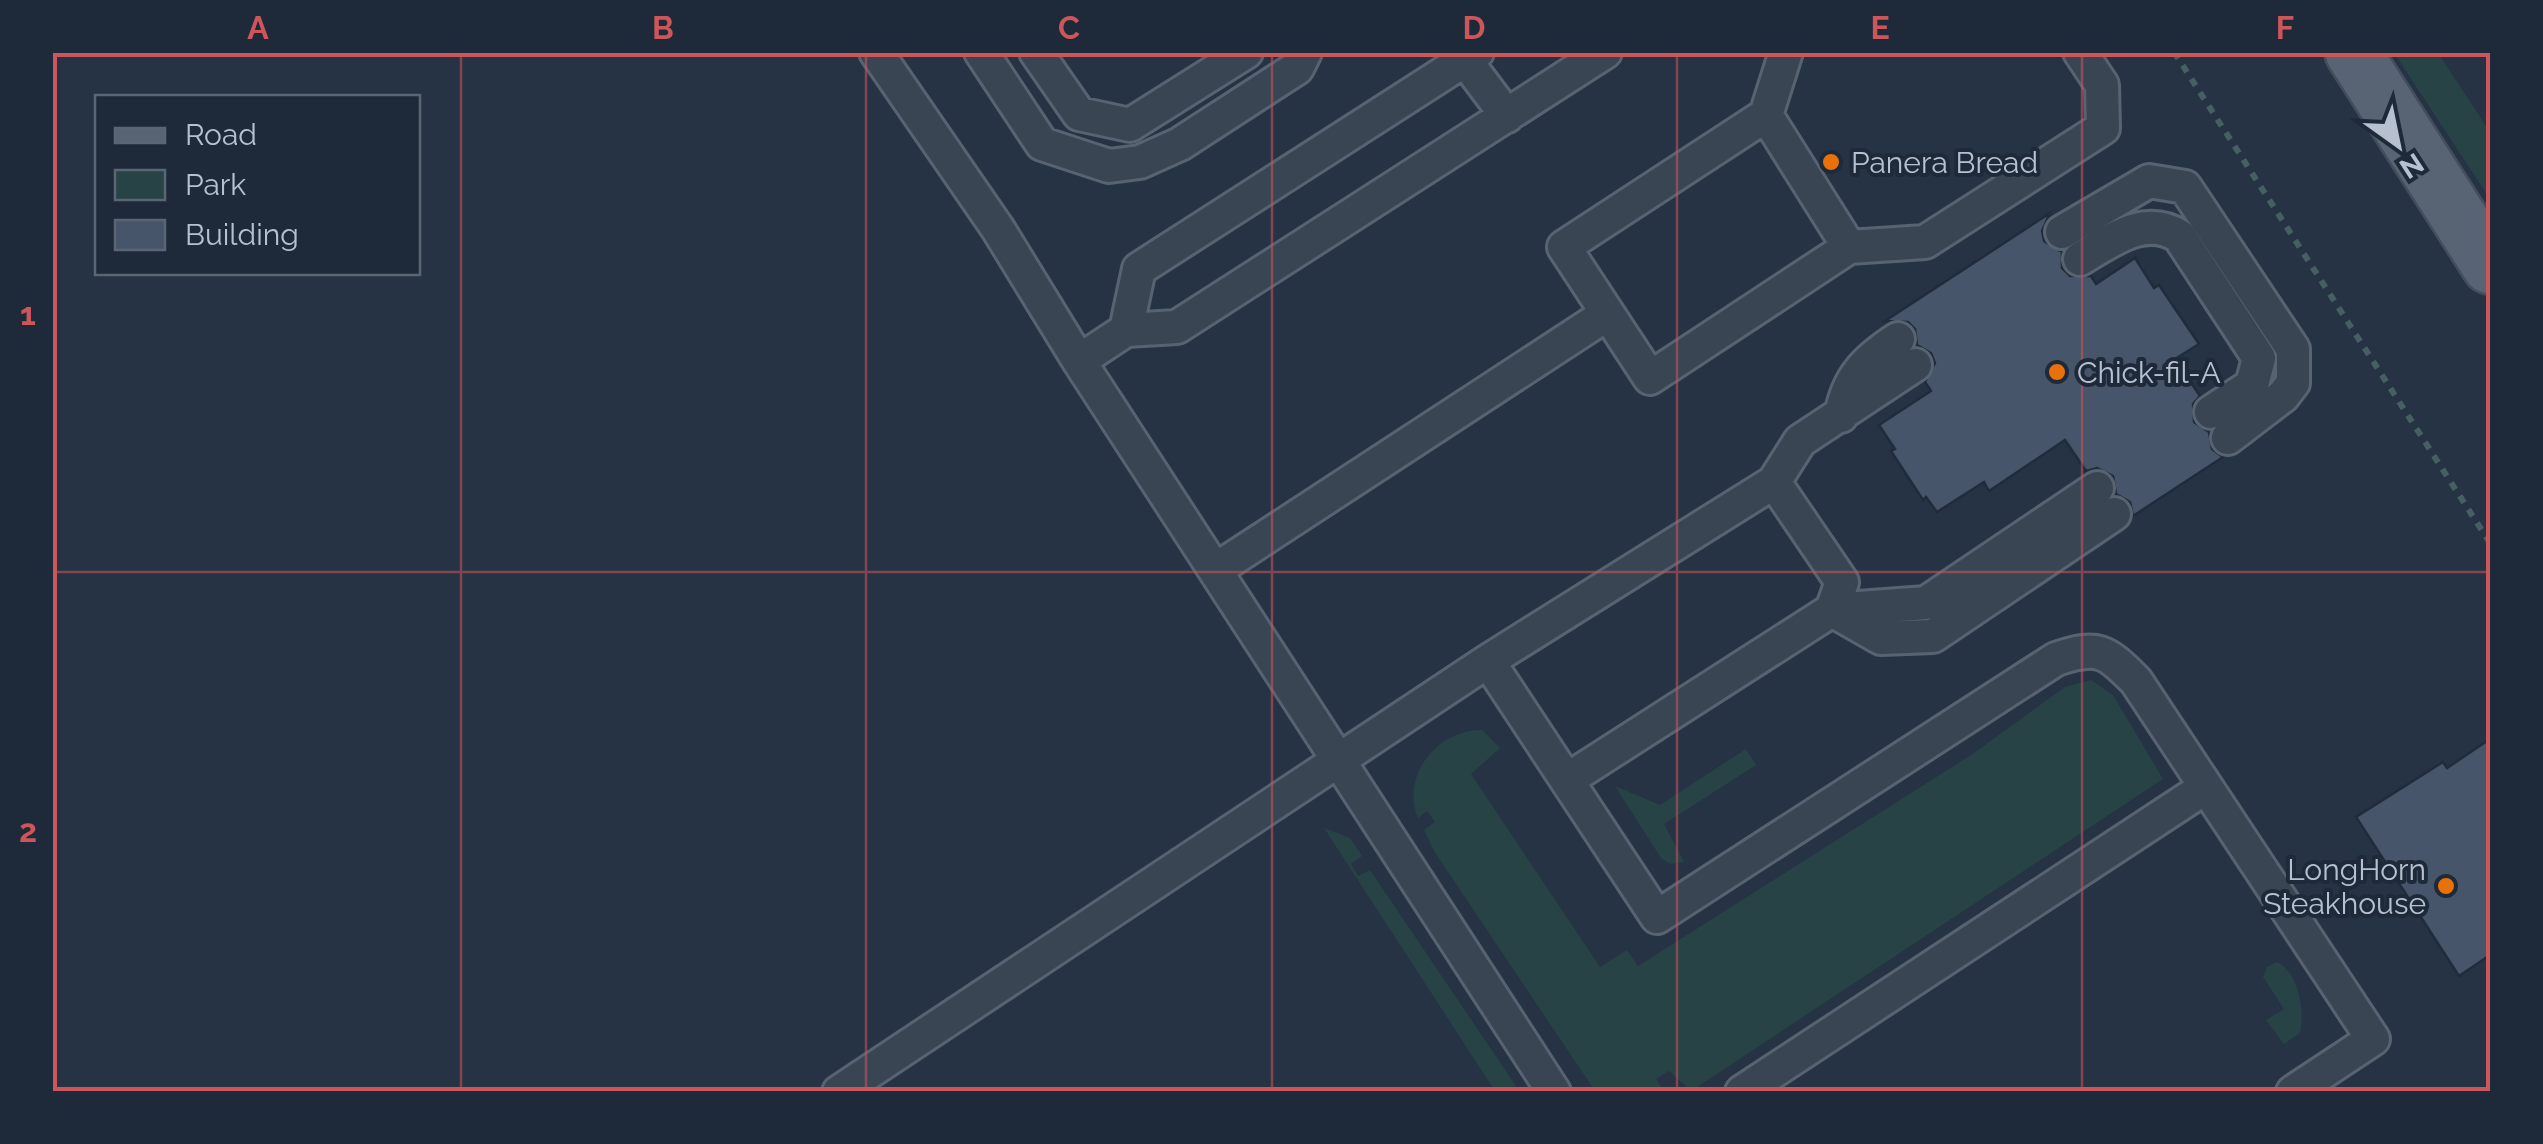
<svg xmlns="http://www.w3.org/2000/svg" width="2543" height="1144" font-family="Raleway,sans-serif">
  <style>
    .green { fill: #274346 }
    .building { fill: #465569; stroke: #202c3b; stroke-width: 2.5 }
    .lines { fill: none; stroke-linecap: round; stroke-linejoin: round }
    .lane-casing { stroke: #586371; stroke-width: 38 }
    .primary-casing { stroke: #434e5d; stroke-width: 60 }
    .path { stroke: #465f62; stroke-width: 6; stroke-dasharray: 8 8; stroke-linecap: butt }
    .lane { stroke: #3a4554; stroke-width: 32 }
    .primary { stroke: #586474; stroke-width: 55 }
    .grid { fill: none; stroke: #cd565a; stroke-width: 2.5; stroke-opacity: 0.55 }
    .food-dot { fill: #e8710a; stroke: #1e2a3a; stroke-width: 4 }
    .labels { text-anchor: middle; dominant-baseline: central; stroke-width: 8; stroke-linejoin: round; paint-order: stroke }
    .poi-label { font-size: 30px; fill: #b7c0ce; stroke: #1e2a3a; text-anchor: start }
    .neatline { fill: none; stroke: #cd565a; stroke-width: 4 }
    .grid-label { font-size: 32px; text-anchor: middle; font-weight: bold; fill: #cd565a }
  </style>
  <rect width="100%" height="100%" fill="#253345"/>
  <path class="green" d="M 2394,53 L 2438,53 L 2490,132 L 2490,199 Z
    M 2091,680 L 2113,695 L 2163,779 L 1691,1091 L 1669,1071 L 1656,1079 L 1664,1091 L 1595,1091 L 1434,851 L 1424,830 L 1435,822 L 1427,811 L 1418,818 C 1400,776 1438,729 1482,730 L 1500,748 L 1471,774 L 1600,967 L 1627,950 L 1638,966 L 1971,755 L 2065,687 Z
    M 1746,749 L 1756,765 L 1664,824 L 1684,862 L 1670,864 L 1661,858 L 1615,786 L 1660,805 Z
    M 1324,828 L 1350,838 L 1362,856 L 1351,864 L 1358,876 L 1370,870 L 1516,1086 L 1495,1091 Z
    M 2277,962 C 2299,972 2305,1011 2300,1033 L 2284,1044 L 2266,1020 L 2284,1009 L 2263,977 L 2267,967 Z"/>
  <path class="building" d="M 2050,213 L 2042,231 L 2044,241 L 2062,252 L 2062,268 L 2070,276 L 2091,276 L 2096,284 L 2135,258 L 2154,288 L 2159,285 L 2199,344 L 2175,359 L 2200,396 L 2193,404 L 2194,422 L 2209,432 L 2212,449 L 2223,457 L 2133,516 L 2130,502 L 2116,494 L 2113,476 L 2097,468 L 2086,471 L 2065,440 L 1989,491 L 1984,482 L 1937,512 L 1926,497 L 1923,500 L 1891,451 L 1895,449 L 1879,425 L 1931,391 L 1925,382 L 1935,363 L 1931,353 L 1917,345 L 1915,329 L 1908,322 L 1885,321 Z
    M 2490,739 L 2490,955 L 2459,976 L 2356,817 L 2443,762 L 2447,768 Z"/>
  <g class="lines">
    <defs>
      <path id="lane" d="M 876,52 L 998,229 L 1079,361 L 1554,1092
        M 981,52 L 1042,144 L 1109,166 L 1140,162 L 1180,144 L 1297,68 L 1305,52
        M 1036,52 L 1079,114 L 1130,125 L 1246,52
        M 1459,52 L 1507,116
        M 1766,115 L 1849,247 L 1650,378 L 1564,247 Z
        M 1766,115 L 1786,52
        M 2062,232 L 2149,181 L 2185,187 L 2293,349 L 2293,383 L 2283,396 L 2228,438
        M 1849,247 L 1925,242 L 2103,128 L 2102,85 L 2080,52
        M 2080,259 C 2111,241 2144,214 2179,236 L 2259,358 L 2252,385 L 2211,412
        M 1126,330 L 1139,269 L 1477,52
        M 1079,361 L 1126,330 L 1177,327 L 1605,52
        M 1841,416 C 1848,377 1866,360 1898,339
        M 1774,482 L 1800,441 L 1915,365
        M 1217,569 L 1607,314
        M 1832,610 L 1881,638 L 1933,636 L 2114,514
        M 1832,610 L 1926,603 L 2097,488
        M 1488,661 L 1657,917 L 2056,659 C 2098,645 2105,650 2136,681 L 2373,1039 L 2293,1092
        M 839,1092 L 1488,661 L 1774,482 L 1842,582 L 1832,610 L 1567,780
        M 1742,1092 L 2206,787"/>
      <path id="primary" d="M 2353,52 L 2490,266"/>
    </defs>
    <use href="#lane" class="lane-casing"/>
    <use href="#primary" class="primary-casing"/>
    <path class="path" d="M 2174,52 L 2490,543"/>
    <use href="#lane" class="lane"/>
    <use href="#primary" class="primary"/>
  </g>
  <path class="grid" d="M 461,52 L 461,1092M 866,52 L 866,1092M 1272,52 L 1272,1092M 1677,52 L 1677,1092M 2082,52 L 2082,1092M 52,572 L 2490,572"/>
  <g class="food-dot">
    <circle cx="1831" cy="162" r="10"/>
    <circle cx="2057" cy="372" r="10"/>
    <circle cx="2446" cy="886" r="10"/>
  </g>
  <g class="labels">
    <g class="poi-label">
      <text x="1851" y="162">Panera Bread</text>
      <text x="2077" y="372">Chick-fil-A</text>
      <text x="2426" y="869" text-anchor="end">LongHorn<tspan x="2426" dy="34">Steakhouse</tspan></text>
    </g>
  </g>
  <rect width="2543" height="1144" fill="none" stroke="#1e2a3a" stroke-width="110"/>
  <rect x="95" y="95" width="325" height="180" fill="#1e2a3a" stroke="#5b6675" stroke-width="2.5"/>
  <rect x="115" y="128" width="50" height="15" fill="#586474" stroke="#5b6675" stroke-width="2.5"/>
  <text x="185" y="145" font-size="30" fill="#b7c0ce">Road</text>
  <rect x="115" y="170" width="50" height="30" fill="#274346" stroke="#5b6675" stroke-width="2.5"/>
  <text x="185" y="195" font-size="30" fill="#b7c0ce">Park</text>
  <rect x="115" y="220" width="50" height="30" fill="#465569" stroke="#5b6675" stroke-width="2.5"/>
  <text x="185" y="245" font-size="30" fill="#b7c0ce">Building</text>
  <g transform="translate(2398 145) rotate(147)" stroke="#1e2a3a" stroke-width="8" paint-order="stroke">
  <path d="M0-8L18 38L0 25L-18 38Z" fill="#b7c0ce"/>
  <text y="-15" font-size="28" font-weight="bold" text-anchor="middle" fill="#b7c0ce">N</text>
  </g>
  <rect x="55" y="55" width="2433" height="1034" class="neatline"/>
  <g class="grid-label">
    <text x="258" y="39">A</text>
    <text x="663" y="39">B</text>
    <text x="1069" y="39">C</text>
    <text x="1474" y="39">D</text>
    <text x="1880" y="39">E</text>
    <text x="2285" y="39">F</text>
    <text x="28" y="325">1</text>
    <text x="28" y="842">2</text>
  </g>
</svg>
